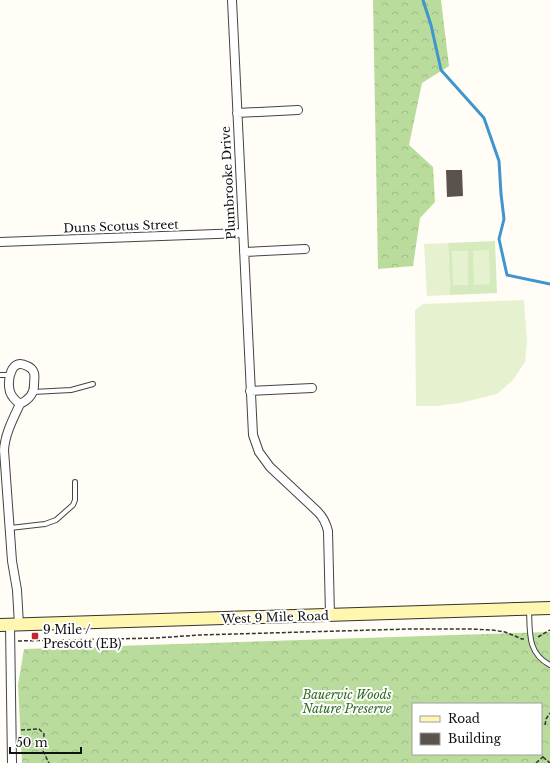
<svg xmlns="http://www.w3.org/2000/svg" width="550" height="763" font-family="'Libre Baskerville',serif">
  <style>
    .grass { fill: #d5ebbd }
    .forest { fill: url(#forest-crowns); fill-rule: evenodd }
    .pitch { fill: #e6f2cf }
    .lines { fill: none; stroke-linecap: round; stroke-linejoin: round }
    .stream { stroke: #3f96cf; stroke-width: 3 }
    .building { fill: #5a524d }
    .lane-casing { stroke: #444; stroke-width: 6 }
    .street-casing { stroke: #444; stroke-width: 10 }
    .secondary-casing { stroke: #333; stroke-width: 14 }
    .path { stroke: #333; stroke-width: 1.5; stroke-dasharray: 4 2; stroke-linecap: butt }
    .lane { stroke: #fff; stroke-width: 4 }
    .street { stroke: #fff; stroke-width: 8 }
    .secondary { stroke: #fff6b0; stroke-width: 12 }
    .poi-dot { fill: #c4262e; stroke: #fff; stroke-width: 1.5 }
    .labels { text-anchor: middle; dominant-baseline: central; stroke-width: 4; stroke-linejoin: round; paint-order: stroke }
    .street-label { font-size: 12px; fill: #111; stroke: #fff }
    .poi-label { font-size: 12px; fill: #111; stroke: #fff; text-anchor: start }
    .park-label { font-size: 12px; font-style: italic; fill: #2f6b1f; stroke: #fff }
  </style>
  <defs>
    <pattern id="forest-crowns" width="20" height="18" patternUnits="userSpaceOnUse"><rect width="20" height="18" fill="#b9dc9c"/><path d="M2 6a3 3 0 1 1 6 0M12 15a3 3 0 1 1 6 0" fill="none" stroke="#9ebc85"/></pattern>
  </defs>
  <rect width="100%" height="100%" fill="#fffdf5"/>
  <path class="grass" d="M 495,241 L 497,293 L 450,295 L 448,243 Z"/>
  <path class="forest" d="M 373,0 L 441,0 L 449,66 L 422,83 L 409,145 L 433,167 L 435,202 L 420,218 L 413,266 L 378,269 Z
    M 550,632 L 550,763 L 22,763 L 18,685 L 24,649 ZM 413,704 L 541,704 L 541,754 L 413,754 Z"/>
  <path class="pitch" d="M 448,243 L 450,295 L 427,296 L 424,244 Z
    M 489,250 L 490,284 L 474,285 L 473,251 Z
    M 452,251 L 468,251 L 468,285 L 453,285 Z
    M 524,300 L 527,341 L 525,362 L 513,380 L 497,394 L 460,403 L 436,406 L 416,406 L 415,310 L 423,304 Z"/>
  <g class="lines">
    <path class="stream" d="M 423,0 L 431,25 L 441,70 L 484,118 L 499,161 L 501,194 L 504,219 L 499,239 L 507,275 L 550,284"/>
  </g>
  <path class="building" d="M 446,170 L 462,170 L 463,196 L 447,197 Z"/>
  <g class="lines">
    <defs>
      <path id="lane" d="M 0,375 L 10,375
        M 33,392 L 71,390 L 93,384
        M 10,528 L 45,524 L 56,520 L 73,505 L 75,500 L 75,482
        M 529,609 C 530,632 527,653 550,665"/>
      <path id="street" d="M 232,0 L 253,435 L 259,452 L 270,467 L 318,512 C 324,518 326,523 328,531 L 330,615
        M 237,113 L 298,110
        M 0,242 L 243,233
        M 244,252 L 305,249
        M 250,391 L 312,388
        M 10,625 L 12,763
        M 19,625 L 17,590 L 12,561 L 4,450 C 5,434 13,419 20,404 C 28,400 34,395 34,385 C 34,382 35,376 34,373 C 33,370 30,367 27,366 C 11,357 7,380 10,392 C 12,397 16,401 20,404"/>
      <path id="secondary" d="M 0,625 L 550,608"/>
    </defs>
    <use href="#lane" class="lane-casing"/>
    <use href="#street" class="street-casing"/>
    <use href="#secondary" class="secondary-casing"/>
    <path class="path" d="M 538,637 L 550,630
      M 18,641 L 156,638 L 199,635 L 409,629 L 470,629 L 492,630 L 505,632 L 522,639 L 524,639
      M 545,725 L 546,719 L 550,713
      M 21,730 L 39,729 L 44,734 L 43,751 L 49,763
      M 543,757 L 550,763
      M 536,763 L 544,756"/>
    <use href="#lane" class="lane"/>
    <use href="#street" class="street"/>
    <use href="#secondary" class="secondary"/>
  </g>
  <rect class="poi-dot" x="31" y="632" width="8" height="8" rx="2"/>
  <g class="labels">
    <g class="street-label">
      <text transform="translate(228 183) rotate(-93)">Plumbrooke Drive</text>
      <text transform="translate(121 226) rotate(-2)">Duns Scotus Street</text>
      <text transform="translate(275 617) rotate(-2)">West 9 Mile Road</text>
    </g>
    <g class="poi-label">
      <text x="43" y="629">9 Mile /<tspan x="43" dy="14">Prescott (EB)</tspan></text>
    </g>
    <g class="park-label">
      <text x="347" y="694">Bauervic Woods<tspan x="347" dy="14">Nature Preserve</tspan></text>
    </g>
  </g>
  <rect x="412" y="703" width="130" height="52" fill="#ffffff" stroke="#a0a0a0"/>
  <rect x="420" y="716" width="20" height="6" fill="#fff6b0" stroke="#a0a0a0"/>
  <text x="448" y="723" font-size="12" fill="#111111">Road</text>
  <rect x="420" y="733" width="20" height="12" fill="#5a524d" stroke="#a0a0a0"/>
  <text x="448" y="743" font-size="12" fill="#111111">Building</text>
  <path d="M10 747v6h71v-6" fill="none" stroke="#111111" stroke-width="2"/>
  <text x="16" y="747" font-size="12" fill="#111111" stroke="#ffffff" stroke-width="3" paint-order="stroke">50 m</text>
</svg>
